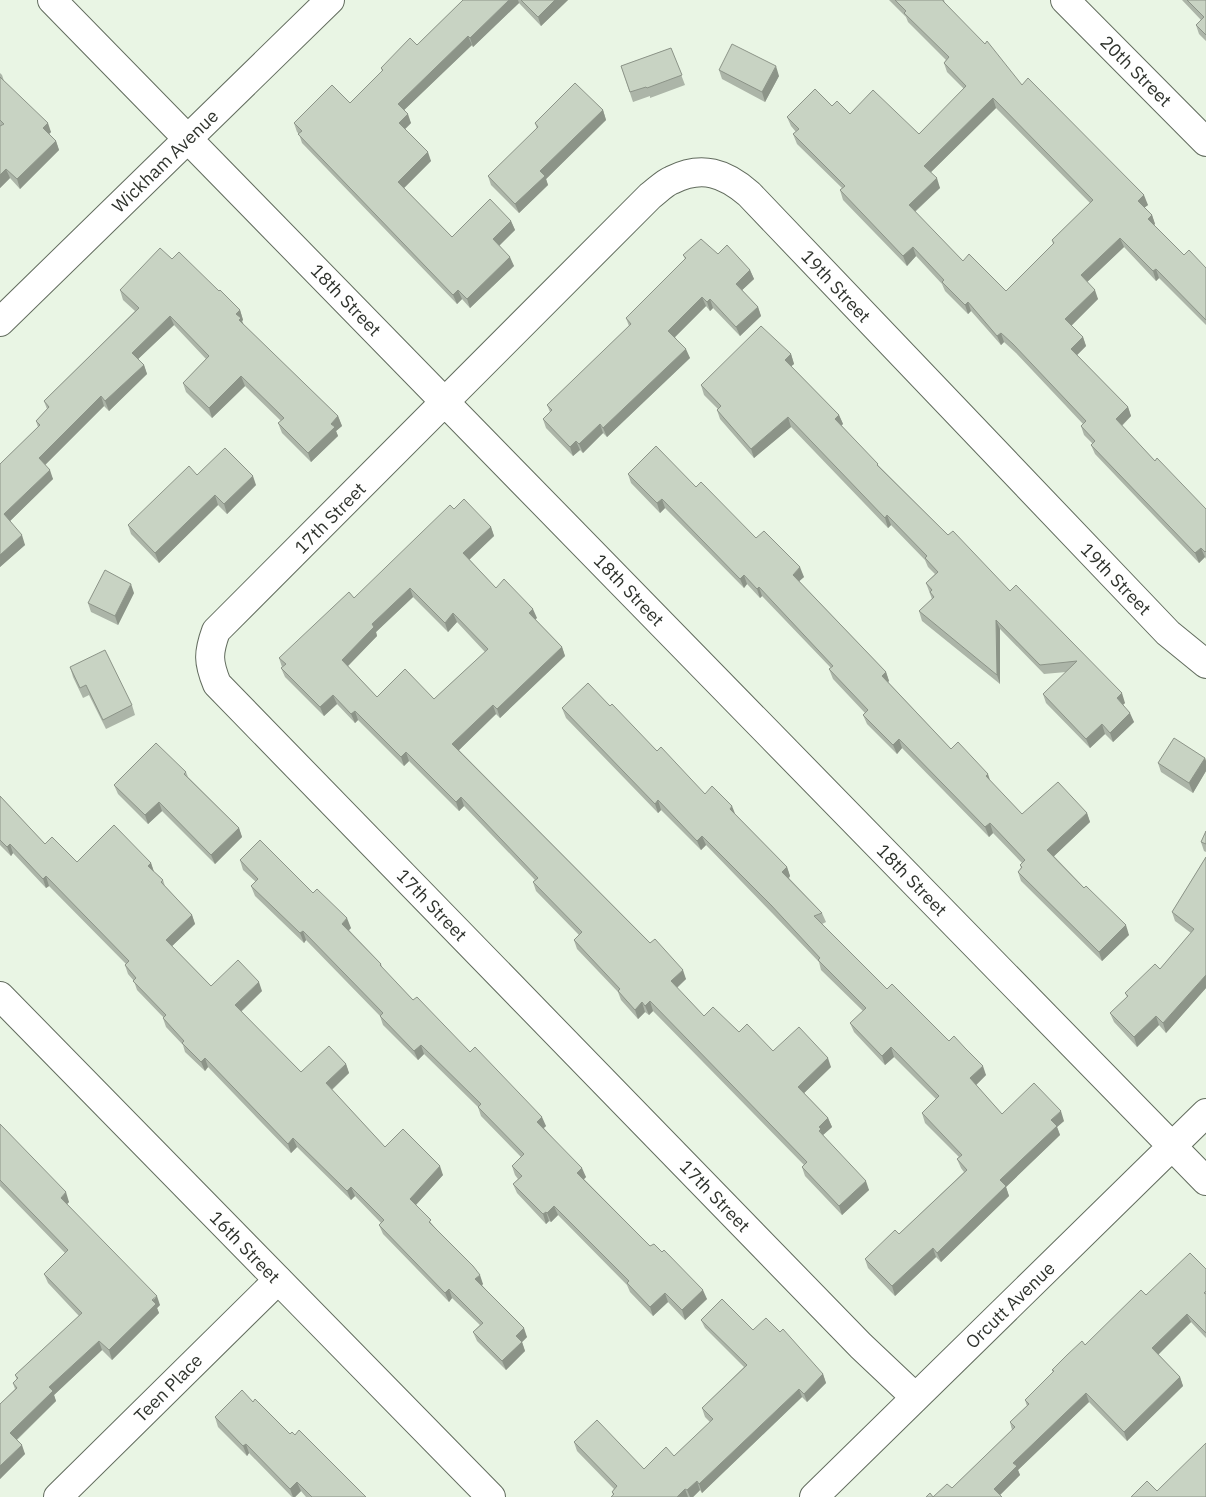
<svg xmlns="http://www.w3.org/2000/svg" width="1206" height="1497" font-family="'IBM Plex Sans',sans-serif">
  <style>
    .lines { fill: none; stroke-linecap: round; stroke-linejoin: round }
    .minor-casing { stroke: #626c5e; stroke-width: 30 }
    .major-casing { stroke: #626c5e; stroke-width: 30 }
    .minor { stroke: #fff; stroke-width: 28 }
    .major { stroke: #fff; stroke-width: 28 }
    .wall { fill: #acb5a8; fill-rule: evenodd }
    .shaded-wall { fill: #8c9488 }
    .building { fill: #c8d3c3; stroke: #8c9488; fill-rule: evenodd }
    .labels { text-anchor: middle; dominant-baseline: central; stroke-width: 4; stroke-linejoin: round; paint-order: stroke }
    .street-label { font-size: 18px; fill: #30342e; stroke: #fff }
  </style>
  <rect width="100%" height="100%" fill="#e9f5e4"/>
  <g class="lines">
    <defs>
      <path id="minor" d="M 52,0 L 1206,1181
        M 1065,0 L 1206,142
        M 0,322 L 330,0
        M 915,1397 L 861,1346 L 217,684 C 208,662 208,653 216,631 L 650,196 C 657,191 664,183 672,180 C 702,165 725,173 749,194 L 1168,633 L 1206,664
        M 58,1497 L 278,1280
        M 814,1497 L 1206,1113"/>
      <path id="major" d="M 0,996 L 491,1497"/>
    </defs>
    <use href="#minor" class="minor-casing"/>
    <use href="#major" class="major-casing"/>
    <use href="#minor" class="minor"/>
    <use href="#major" class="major"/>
  </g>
  <path class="wall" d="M 463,0 L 568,0 L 541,26 L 519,3 L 473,47 L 472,45 L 404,110 L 411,123 L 405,129 L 431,161 L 404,188 L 452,237 L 511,221 L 515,230 L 499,245 L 514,266 L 470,308 L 462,299 L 457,304 L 302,143 L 299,134 L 297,132 L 294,123 L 350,103 L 382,71 L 381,68 L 417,45 Z
    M 889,0 L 944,0 L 945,3 L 1022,85 L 1148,205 L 1144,208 L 1152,215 L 1155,224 L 1154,225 L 1184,255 L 1206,268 L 1206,325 L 1159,278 L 1156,281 L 1124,247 L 1087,282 L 1098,299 L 1071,326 L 1083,337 L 1086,346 L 1077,355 L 1128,407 L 1131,416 L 1122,426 L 1155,461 L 1206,509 L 1206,559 L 1205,557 L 1199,563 L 1095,454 L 1091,445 L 1093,444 L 1084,435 L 1081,426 L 1083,424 L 1016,353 L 1004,342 L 1001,345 L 971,311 L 968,314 L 945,291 L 942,284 L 916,256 L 907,266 L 843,200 L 840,190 L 842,188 L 797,144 L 793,134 L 796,132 L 791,126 L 787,117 L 832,106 L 850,114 L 919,134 L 964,89 L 947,72 L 944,63 L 946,60 L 908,22 L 906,17 ZM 996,108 L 1090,203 L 1052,240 L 1053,244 L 1006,291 L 963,261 L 915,212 L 940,188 L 931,172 Z
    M 1182,0 L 1206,0 L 1206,41 L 1199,34 L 1196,25 L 1201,20 Z
    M 671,48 L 685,85 L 650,98 L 650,96 L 633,102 L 621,66 Z
    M 719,70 L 779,76 L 765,102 L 722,79 Z
    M 0,73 L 2,75 L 4,81 L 51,132 L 49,134 L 56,141 L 59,150 L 20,189 L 10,178 L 0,188 Z
    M 603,110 L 606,120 L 546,179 L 548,185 L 519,213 L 491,185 L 488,176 L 537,129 L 535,123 Z
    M 718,254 L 750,270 L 754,279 L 742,290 L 758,307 L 761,316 L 740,336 L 713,308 L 710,311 L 706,306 L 675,337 L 690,358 L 607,437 L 603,433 L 583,453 L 580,450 L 573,456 L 546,428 L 543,419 L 550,412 L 547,405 L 629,326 L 626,318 L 685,259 L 683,255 Z
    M 172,259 L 219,291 L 240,310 L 243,320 L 242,321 L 244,325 L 338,416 L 342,426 L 336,431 L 338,436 L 311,462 L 282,433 L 278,423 L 281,421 L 245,386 L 212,418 L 186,392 L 183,383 L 206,359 L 174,325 L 138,359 L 144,365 L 147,374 L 109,411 L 104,406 L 45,465 L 53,479 L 10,521 L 25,545 L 0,567 L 0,464 L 38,427 L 36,421 L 47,409 L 44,401 L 135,311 L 123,300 L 120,290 Z
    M 791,354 L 794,364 L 791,366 L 839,415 L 843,424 L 841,425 L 879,466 L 948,535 L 1010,591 L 1125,703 L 1123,705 L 1134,722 L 1113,742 L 1105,734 L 1090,748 L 1046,703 L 1043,694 L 1066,672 L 1044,674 L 1000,629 L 1000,684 L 922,621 L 919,611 L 932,599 L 926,583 L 935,574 L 928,567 L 925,560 L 891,525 L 888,528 L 791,427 L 754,458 L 720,419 L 717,410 L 718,409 L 704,395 L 701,385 Z
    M 628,474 L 696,487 L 756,538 L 804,577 L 799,581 L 886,672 L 889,681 L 888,682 L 951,749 L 991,782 L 1022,814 L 1087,813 L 1090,822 L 1054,856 L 1129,935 L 1102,961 L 1021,881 L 1018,872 L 1021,868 L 1020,865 L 1022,863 L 993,833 L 989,837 L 902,748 L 897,754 L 867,724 L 863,715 L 865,713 L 833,679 L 829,669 L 831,668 L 762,596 L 760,598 L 747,584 L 744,588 L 665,508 L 660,513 L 631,483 Z
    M 197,475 L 256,485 L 227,514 L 218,505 L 159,563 L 131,534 L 128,525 Z
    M 454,509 L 491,527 L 494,536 L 469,559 L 496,588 L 537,618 L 535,619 L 562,647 L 565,656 L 500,718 L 496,714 L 459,750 L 686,979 L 677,988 L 704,1016 L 739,1032 L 773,1051 L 831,1067 L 804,1093 L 828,1118 L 832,1127 L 823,1135 L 869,1190 L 842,1215 L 805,1176 L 802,1167 L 804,1165 L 653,1011 L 649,1015 L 645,1012 L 638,1019 L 621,1000 L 618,992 L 577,949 L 574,940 L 579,935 L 536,891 L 533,882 L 535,880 L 464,806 L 459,811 L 409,761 L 404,766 L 358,720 L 355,723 L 337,704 L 324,716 L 285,677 L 281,668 L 282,667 L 279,658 L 354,598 ZM 413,597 L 448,632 L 457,622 L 485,652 L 434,699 L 377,697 L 348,666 L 377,636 L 376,632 Z
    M 134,593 L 118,625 L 91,612 L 88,603 Z
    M 70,667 L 132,705 L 135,715 L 106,729 L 89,695 L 83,698 L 73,677 Z
    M 610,706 L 657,751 L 705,794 L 736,815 L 787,867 L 790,876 L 789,878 L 822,913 L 826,922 L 822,924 L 887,989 L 949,1041 L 986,1075 L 976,1085 L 1002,1114 L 1064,1121 L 1057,1127 L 1060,1135 L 1006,1187 L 1009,1196 L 941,1262 L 936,1257 L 895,1296 L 868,1268 L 865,1259 L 899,1234 L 964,1172 L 961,1168 L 957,1159 L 959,1157 L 925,1123 L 922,1113 L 936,1099 L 894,1057 L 885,1065 L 854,1032 L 850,1023 L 863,1011 L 821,970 L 819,962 L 774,915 L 706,845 L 701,850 L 661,810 L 658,813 L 566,718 L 562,708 Z
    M 1205,758 L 1206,761 L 1206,771 L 1193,793 L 1161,772 L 1158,763 Z
    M 186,772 L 188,777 L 239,828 L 242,837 L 215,864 L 162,811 L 148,824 L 118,794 L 114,785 Z
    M 0,796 L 45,844 L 77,862 L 151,863 L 154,872 L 163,880 L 165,886 L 192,915 L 195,924 L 172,946 L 211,986 L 262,991 L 241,1012 L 301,1072 L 346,1064 L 349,1073 L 332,1090 L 385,1147 L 443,1175 L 416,1205 L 483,1284 L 482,1285 L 527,1337 L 522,1342 L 525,1351 L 506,1370 L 477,1341 L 473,1332 L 480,1325 L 452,1298 L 449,1302 L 383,1234 L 379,1225 L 381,1223 L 355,1196 L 351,1200 L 297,1147 L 291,1153 L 208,1067 L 205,1071 L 185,1052 L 183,1045 L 166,1027 L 163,1018 L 164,1018 L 137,990 L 134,981 L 128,974 L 125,965 L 126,964 L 49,886 L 46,888 L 13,853 L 11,856 L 0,845 Z
    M 1206,831 L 1206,852 L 1204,851 L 1201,842 Z
    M 1206,857 L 1206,988 L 1166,1033 L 1159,1025 L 1137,1047 L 1114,1022 L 1110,1013 L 1127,997 L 1125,993 L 1160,969 L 1191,933 L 1175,921 L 1172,912 Z
    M 240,860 L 313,893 L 351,928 L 349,930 L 381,964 L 383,969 L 413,1000 L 470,1052 L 546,1126 L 544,1128 L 586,1177 L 584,1179 L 650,1246 L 707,1299 L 685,1320 L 668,1302 L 653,1316 L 630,1292 L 627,1285 L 558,1215 L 551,1222 L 549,1221 L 546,1224 L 517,1193 L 513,1184 L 518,1179 L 515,1175 L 512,1166 L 521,1157 L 481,1116 L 478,1107 L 424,1054 L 418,1060 L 383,1025 L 380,1016 L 306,940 L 304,943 L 255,896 L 251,886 L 256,882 L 243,870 Z
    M 0,1124 L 69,1202 L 67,1204 L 160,1305 L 157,1308 L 159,1313 L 112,1360 L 102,1350 L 54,1395 L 56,1401 L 17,1440 L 25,1454 L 0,1479 L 0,1404 L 15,1389 L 13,1383 L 17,1380 L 15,1375 L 79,1316 L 48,1283 L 44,1274 L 65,1253 L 0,1186 L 0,1187 Z
    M 1206,1269 L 1206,1338 L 1191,1322 L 1158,1354 L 1180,1377 L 1183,1386 L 1127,1441 L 1089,1402 L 1018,1470 L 1020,1475 L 1000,1495 L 952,1488 L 1012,1430 L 1010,1422 L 1027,1406 L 1025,1400 L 1053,1372 L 1052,1370 L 1085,1345 L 1146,1295 Z
    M 701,1320 L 753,1330 L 823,1374 L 826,1383 L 807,1402 L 802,1397 L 702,1493 L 700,1490 L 693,1497 L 611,1497 L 613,1495 L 612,1492 L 614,1489 L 577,1451 L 574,1442 L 644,1469 L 674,1456 L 710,1422 L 705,1417 L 702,1408 L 744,1367 L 705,1328 Z
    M 253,1402 L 290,1434 L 366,1497 L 306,1497 L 301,1491 L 295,1497 L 292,1497 L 249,1453 L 247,1456 L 218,1427 L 215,1417 Z"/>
  <path class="shaded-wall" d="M 509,0 L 518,0 L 519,3 L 473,47 L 470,38 Z
    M 555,0 L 568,0 L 541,26 L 538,17 Z
    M 468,36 L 472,45 L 401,113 L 398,104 Z
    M 776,66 L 779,76 L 765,102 L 762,92 Z
    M 993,98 L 996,108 L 928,175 L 924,166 Z
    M 603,110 L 606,120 L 546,179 L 548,185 L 519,213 L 515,204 L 540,171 Z
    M 408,114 L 411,123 L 402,132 L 399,123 Z
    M 48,123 L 51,132 L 46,137 L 43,128 Z
    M 56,141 L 59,150 L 20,189 L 17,179 Z
    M 428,152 L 431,161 L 401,191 L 398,182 Z
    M 6,169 L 10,178 L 0,188 L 0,175 Z
    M 937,178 L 940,188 L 912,214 L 909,205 Z
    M 1144,195 L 1148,205 L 1141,210 L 1138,201 Z
    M 1152,215 L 1155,224 L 1151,228 L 1148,219 Z
    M 511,221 L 515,230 L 497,248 L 493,239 Z
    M 1120,238 L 1124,247 L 1084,285 L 1081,275 Z
    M 913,247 L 916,256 L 907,266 L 903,256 Z
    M 510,257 L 514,266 L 470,308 L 467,299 Z
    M 1156,269 L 1159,278 L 1156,281 L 1153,271 Z
    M 750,270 L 754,279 L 739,293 L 736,284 Z
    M 458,290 L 462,299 L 457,304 L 453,295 Z
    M 1095,290 L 1098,299 L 1069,328 L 1065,319 Z
    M 702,297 L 706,306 L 672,340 L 668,331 Z
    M 710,299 L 713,308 L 710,311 L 707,302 Z
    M 968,302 L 971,311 L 968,314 L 965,305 Z
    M 758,307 L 761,316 L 740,336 L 736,327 Z
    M 240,310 L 243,320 L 242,321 L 244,327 L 242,330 L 236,314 Z
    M 170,316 L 174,325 L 135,362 L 132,353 Z
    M 1001,333 L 1004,342 L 1001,345 L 997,336 Z
    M 1083,337 L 1086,346 L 1074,358 L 1071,349 Z
    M 686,349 L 690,358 L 607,437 L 603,428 Z
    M 791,354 L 794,364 L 788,369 L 785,360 Z
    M 144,365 L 147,374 L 109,411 L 105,401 Z
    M 241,376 L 245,386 L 212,418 L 209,408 Z
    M 101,396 L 104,406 L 42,468 L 39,458 Z
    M 1128,407 L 1131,416 L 1119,428 L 1116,419 Z
    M 839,415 L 843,424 L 839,428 L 835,419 Z
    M 338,416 L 342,426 L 336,431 L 338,436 L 311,462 L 308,453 L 331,424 Z
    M 788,417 L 791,427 L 754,458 L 751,449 Z
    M 600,424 L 603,433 L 583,453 L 579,444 Z
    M 576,441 L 580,450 L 573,456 L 570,447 Z
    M 50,470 L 53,479 L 7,524 L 4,514 Z
    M 253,476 L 256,485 L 227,514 L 224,504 Z
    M 215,495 L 218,505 L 159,563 L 155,553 Z
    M 662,499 L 665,508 L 660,513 L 657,503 Z
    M 887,515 L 891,525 L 888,528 L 885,518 Z
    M 491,527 L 494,536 L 467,562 L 463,553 Z
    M 22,535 L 25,545 L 0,567 L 0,555 Z
    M 1201,548 L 1205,557 L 1199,563 L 1195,553 Z
    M 800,567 L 804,577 L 796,584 L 793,575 Z
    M 744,575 L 747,584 L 744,588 L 740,579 Z
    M 131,584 L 134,593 L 118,625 L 115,616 Z
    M 759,587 L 762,596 L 760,598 L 757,589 Z
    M 410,588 L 413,597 L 376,632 L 377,636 L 345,669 L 342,660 L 372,624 Z
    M 533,609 L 537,618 L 532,622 L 529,613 Z
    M 453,613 L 457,622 L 448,632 L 445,623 Z
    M 996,620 L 1000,629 L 1000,684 L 997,675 Z
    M 562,647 L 565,656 L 500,718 L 497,709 Z
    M 886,672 L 889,681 L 885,685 L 882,676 Z
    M 1122,693 L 1125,703 L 1120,707 L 1117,698 Z
    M 333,695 L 337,704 L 324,716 L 320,707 Z
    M 493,705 L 496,714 L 456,753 L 452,744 Z
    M 355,711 L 358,720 L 355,723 L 351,714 Z
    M 1130,713 L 1134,722 L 1113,742 L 1110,733 Z
    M 1102,724 L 1105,734 L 1090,748 L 1086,739 Z
    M 899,739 L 902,748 L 897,754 L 893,745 Z
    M 406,752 L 409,761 L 404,766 L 401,757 Z
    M 1205,758 L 1206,761 L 1206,771 L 1193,793 L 1189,783 Z
    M 988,774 L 991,783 L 986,776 Z
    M 461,797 L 464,806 L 459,811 L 456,802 Z
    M 658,800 L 661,810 L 658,813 L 655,804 Z
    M 159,802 L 162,811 L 148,824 L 145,815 Z
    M 732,806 L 736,816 L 730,809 Z
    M 1087,813 L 1090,822 L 1051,859 L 1047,850 Z
    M 990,823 L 993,833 L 989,837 L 985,827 Z
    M 239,828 L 242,837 L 215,864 L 211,855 Z
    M 702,836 L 706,845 L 701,850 L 697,841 Z
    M 10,844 L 13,853 L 11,856 L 7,847 Z
    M 151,863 L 154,872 L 148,866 Z
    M 787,867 L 790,876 L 786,881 L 782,872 Z
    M 46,876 L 49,886 L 46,888 L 43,879 Z
    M 192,915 L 195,924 L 169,949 L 166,940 Z
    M 347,918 L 351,928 L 346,933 L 342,924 Z
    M 1126,925 L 1129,935 L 1102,961 L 1099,952 Z
    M 303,931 L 306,940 L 304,943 L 300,933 Z
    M 683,970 L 686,979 L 674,990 L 671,981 Z
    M 1206,975 L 1206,988 L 1166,1033 L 1163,1023 Z
    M 259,982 L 262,991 L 238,1014 L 235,1005 Z
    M 650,1001 L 653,1011 L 649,1015 L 645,1006 Z
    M 642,1002 L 645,1012 L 638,1019 L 635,1010 Z
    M 1156,1016 L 1159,1025 L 1137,1047 L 1134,1037 Z
    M 421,1045 L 424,1054 L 418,1060 L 414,1051 Z
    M 891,1047 L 894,1057 L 885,1065 L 882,1056 Z
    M 205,1058 L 208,1067 L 205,1071 L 201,1062 Z
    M 828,1058 L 831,1067 L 801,1096 L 798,1087 Z
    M 346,1064 L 349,1073 L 329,1092 L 326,1083 Z
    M 983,1066 L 986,1075 L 973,1088 L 970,1078 Z
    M 1061,1111 L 1064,1121 L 1057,1127 L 1060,1135 L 1006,1187 L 1009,1196 L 941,1262 L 937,1253 L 1051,1120 Z
    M 542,1117 L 546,1126 L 540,1131 L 537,1122 Z
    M 828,1118 L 832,1127 L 823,1135 L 823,1140 L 819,1127 Z
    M 293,1138 L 297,1147 L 291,1153 L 288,1144 Z
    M 440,1166 L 443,1175 L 413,1208 L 410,1199 Z
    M 582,1168 L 586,1177 L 581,1182 L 577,1173 Z
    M 866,1181 L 869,1190 L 842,1215 L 839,1206 Z
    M 351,1187 L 355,1196 L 351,1200 L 347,1191 Z
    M 66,1192 L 69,1202 L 64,1207 L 61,1198 Z
    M 554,1206 L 558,1215 L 551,1222 L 547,1213 Z
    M 546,1212 L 549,1221 L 546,1224 L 543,1214 Z
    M 933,1248 L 936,1257 L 895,1296 L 892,1286 Z
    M 480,1275 L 483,1284 L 479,1288 L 475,1279 Z
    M 449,1289 L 452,1298 L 449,1302 L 445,1293 Z
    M 703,1290 L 707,1299 L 685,1320 L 682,1310 Z
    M 665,1293 L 668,1302 L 653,1316 L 650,1307 Z
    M 157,1296 L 160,1305 L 157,1308 L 159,1313 L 112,1360 L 109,1350 Z
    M 1187,1314 L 1191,1322 L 1156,1357 L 1152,1348 Z
    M 524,1328 L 527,1337 L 522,1342 L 525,1351 L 506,1370 L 502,1361 L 516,1336 Z
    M 99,1341 L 102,1350 L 54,1395 L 56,1401 L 14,1442 L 10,1433 L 49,1387 Z
    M 823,1374 L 826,1383 L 807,1402 L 804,1394 Z
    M 1180,1377 L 1183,1386 L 1127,1441 L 1124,1432 Z
    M 799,1389 L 802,1397 L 702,1493 L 699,1484 Z
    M 1086,1393 L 1089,1402 L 1018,1470 L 1020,1475 L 998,1497 L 994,1489 L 1013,1463 Z
    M 246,1444 L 249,1453 L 247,1456 L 243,1446 Z
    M 22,1445 L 25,1454 L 0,1479 L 0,1466 Z
    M 697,1481 L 700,1490 L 693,1497 L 690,1497 L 687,1490 Z
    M 297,1482 L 301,1491 L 295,1497 L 293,1497 L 290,1489 Z
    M 685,1489 L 688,1497 L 677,1497 Z"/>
  <path class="building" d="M 463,0 L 509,0 L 470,38 L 468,36 L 398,104 L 408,114 L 399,123 L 428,152 L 398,182 L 452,237 L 490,199 L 511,221 L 493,239 L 510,257 L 467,299 L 458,290 L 453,295 L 298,134 L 302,131 L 294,123 L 332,85 L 350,103 L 383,70 L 381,68 L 410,38 L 417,45 Z
    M 521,0 L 555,0 L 538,17 Z
    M 895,0 L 943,0 L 943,1 L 985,44 L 987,41 L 1022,85 L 1028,78 L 1144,195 L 1138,201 L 1152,215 L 1148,219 L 1184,255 L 1189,250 L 1206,268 L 1206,320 L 1156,269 L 1153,271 L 1120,238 L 1081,275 L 1095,290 L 1065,319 L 1083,337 L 1071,349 L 1128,407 L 1116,419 L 1155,461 L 1157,458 L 1206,509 L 1206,551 L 1205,552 L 1201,548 L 1195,553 L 1091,445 L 1095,441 L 1081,426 L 1086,421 L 1013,344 L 1001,333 L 997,336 L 968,302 L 965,305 L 942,282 L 944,280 L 913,247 L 903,256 L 840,190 L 845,186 L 793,134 L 799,129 L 787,117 L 815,89 L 832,106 L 837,101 L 850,114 L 873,90 L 919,134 L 966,86 L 944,63 L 949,57 L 904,13 L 906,11 ZM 993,98 L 1093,200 L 1052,240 L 1054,243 L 1006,291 L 969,254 L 963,261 L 909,205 L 937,178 L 924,166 Z
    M 1187,0 L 1206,0 L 1206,35 L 1196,25 L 1204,17 Z
    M 732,44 L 776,66 L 762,92 L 719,70 Z
    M 671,48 L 682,75 L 647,88 L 646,87 L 630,92 L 621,66 Z
    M 0,77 L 48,123 L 43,128 L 56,141 L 17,179 L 6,169 L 0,175 L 0,126 L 4,124 L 0,120 Z
    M 575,83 L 603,110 L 540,171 L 545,176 L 515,204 L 488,176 L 538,127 L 535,123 Z
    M 701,239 L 718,254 L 727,245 L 750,270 L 736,284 L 758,307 L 736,327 L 710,299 L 707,302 L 702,297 L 668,331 L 686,349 L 603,428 L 600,424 L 579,444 L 576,441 L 570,447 L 543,419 L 552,410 L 547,405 L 631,324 L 626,318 L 686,258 L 683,255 Z
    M 160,248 L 172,259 L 179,252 L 219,291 L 220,290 L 240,310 L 236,314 L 241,318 L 239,320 L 338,416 L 331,424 L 335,427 L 308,453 L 278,423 L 284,418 L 241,376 L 209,408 L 183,383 L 209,356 L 170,316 L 132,353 L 144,365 L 105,401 L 101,396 L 39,458 L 50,470 L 4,514 L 22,535 L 0,555 L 0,464 L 40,425 L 36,421 L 49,407 L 44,401 L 139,308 L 120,290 Z
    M 761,326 L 791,354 L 785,360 L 839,415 L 835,419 L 878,464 L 877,465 L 948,535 L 953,531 L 1010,591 L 1016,585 L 1122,693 L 1117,698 L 1130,713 L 1110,733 L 1102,724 L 1086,739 L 1043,694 L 1077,661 L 1040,665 L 996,620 L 997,675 L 919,611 L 934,597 L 930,592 L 932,590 L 926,583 L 938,572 L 925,558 L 927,556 L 887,515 L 885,518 L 788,417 L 751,449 L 717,410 L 721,406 L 701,385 Z
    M 656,446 L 696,487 L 701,482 L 756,538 L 764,531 L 800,567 L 793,575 L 886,672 L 882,676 L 951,749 L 958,742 L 988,774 L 986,776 L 1022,814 L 1058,782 L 1087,813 L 1047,850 L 1084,888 L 1086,886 L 1126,925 L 1099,952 L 1018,872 L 1022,867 L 1020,865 L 1025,860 L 990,823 L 985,827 L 899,739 L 893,745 L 863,715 L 868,710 L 829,669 L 833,666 L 759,587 L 757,589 L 744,575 L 740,579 L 662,499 L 657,503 L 628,474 Z
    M 225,448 L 253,476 L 224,504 L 215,495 L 155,553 L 128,525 L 189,466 L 197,475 Z
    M 464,499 L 491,527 L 463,553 L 496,588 L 504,579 L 533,609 L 529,613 L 562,647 L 497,709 L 493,705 L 452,744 L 650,943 L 655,939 L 683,970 L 671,981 L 704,1016 L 713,1007 L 739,1032 L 747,1024 L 773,1051 L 799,1027 L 828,1058 L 798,1087 L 828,1118 L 819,1127 L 821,1129 L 819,1131 L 866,1181 L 839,1206 L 802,1167 L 807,1162 L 650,1001 L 645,1006 L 642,1002 L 635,1010 L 618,991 L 620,989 L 574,940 L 582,932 L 533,882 L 538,878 L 461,797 L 456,802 L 406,752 L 401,757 L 355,711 L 351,714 L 333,695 L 320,707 L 281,668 L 286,664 L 279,658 L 349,592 L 354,598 L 450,505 L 454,509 ZM 410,588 L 445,623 L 453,613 L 488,649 L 434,699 L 405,669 L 377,697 L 342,660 L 374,627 L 372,624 Z
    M 105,570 L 131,584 L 115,616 L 88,603 Z
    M 105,650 L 132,705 L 103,720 L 86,685 L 80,688 L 70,667 Z
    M 588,683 L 610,706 L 612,704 L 657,751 L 661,747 L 705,794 L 712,786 L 732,806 L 730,809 L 787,867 L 782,872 L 822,913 L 814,916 L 887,989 L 892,984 L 949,1041 L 954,1036 L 965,1048 L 983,1066 L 970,1078 L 1002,1114 L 1034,1083 L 1061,1111 L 1051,1120 L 1057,1126 L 1000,1180 L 1006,1186 L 937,1253 L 933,1248 L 892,1286 L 865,1259 L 895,1230 L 899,1234 L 967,1170 L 957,1159 L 962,1155 L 922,1113 L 939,1096 L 891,1047 L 882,1056 L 850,1023 L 866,1008 L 818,960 L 820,958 L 771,905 L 702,836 L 697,841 L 658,800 L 655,804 L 562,708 Z
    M 1174,738 L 1205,758 L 1189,783 L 1158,763 Z
    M 156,743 L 186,772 L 184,774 L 239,828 L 211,855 L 159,802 L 145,815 L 114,785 Z
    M 0,796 L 45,844 L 52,837 L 77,862 L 114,825 L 151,863 L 148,866 L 163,880 L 161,882 L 192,915 L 166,940 L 211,986 L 238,960 L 259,982 L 235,1005 L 301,1072 L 329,1046 L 346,1064 L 326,1083 L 385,1147 L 403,1129 L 440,1166 L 410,1199 L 431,1220 L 429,1222 L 473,1266 L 480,1275 L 475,1279 L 524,1328 L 516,1336 L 522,1342 L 502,1361 L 473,1332 L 483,1323 L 449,1289 L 445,1293 L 379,1225 L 384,1220 L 351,1187 L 347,1191 L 293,1138 L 288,1144 L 205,1058 L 201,1062 L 182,1043 L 184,1041 L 163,1018 L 166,1015 L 133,981 L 136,978 L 125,965 L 129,961 L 46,876 L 43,879 L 10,844 L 7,847 L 0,840 Z
    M 1206,831 L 1206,844 L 1201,842 Z
    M 260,840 L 313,893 L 317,889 L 347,918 L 342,924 L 381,964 L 380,965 L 413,1000 L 417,997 L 470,1052 L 475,1047 L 542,1117 L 537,1122 L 582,1168 L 577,1173 L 650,1246 L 654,1244 L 662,1252 L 664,1250 L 703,1290 L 682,1310 L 665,1293 L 650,1307 L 627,1283 L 629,1281 L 554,1206 L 547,1213 L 546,1212 L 543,1214 L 513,1184 L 522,1176 L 512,1166 L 524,1154 L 478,1107 L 481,1104 L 421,1045 L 414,1051 L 380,1016 L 383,1013 L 303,931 L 300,933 L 251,886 L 258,879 L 240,860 Z
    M 1206,857 L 1206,975 L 1163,1023 L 1156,1016 L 1134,1037 L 1110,1013 L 1128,996 L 1125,993 L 1155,964 L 1160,969 L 1194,929 L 1172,912 Z
    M 0,1124 L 66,1192 L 61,1198 L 157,1296 L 152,1300 L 156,1304 L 109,1350 L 99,1341 L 49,1387 L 53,1391 L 10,1433 L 22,1445 L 0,1466 L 0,1404 L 17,1388 L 13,1383 L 18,1378 L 15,1375 L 82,1313 L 44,1274 L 68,1250 L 0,1180 Z
    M 1190,1253 L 1206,1269 L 1206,1291 L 1204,1293 L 1206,1294 L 1206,1333 L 1187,1314 L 1152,1348 L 1180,1377 L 1124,1432 L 1086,1393 L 1013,1463 L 1017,1466 L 994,1489 L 1002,1497 L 933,1497 L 947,1484 L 952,1488 L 1015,1427 L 1010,1422 L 1029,1404 L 1025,1400 L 1054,1371 L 1052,1370 L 1067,1355 L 1082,1341 L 1085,1345 L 1141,1290 L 1146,1295 Z
    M 722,1299 L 753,1330 L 766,1318 L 780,1332 L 783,1329 L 823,1374 L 804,1394 L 799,1389 L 699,1484 L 697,1481 L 687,1490 L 685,1489 L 677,1497 L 611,1497 L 614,1494 L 612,1492 L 617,1486 L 574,1442 L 597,1420 L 644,1469 L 666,1447 L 674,1456 L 713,1419 L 702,1408 L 747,1365 L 701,1320 Z
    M 242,1390 L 253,1402 L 255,1399 L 290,1434 L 292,1432 L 295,1435 L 299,1430 L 366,1497 L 312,1497 L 297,1482 L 290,1489 L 246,1444 L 243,1446 L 215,1417 Z
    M 1206,1443 L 1206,1497 L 1131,1497 L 1147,1481 L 1157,1491 Z
    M 930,1493 L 933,1497 L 926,1497 Z"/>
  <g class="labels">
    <g class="street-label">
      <text transform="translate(1136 71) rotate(45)">20th Street</text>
      <text transform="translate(165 161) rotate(-44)">Wickham Avenue</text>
      <text transform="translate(836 286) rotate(47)">19th Street</text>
      <text transform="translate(346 300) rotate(46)">18th Street</text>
      <text transform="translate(330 518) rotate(-45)">17th Street</text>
      <text transform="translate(1116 579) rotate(46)">19th Street</text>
      <text transform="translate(629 590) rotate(46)">18th Street</text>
      <text transform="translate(912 880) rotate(46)">18th Street</text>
      <text transform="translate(432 905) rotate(46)">17th Street</text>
      <text transform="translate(715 1196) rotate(46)">17th Street</text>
      <text transform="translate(245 1247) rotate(46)">16th Street</text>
      <text transform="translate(1010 1305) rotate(-44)">Orcutt Avenue</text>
      <text transform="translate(168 1388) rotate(-45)">Teen Place</text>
    </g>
  </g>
</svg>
